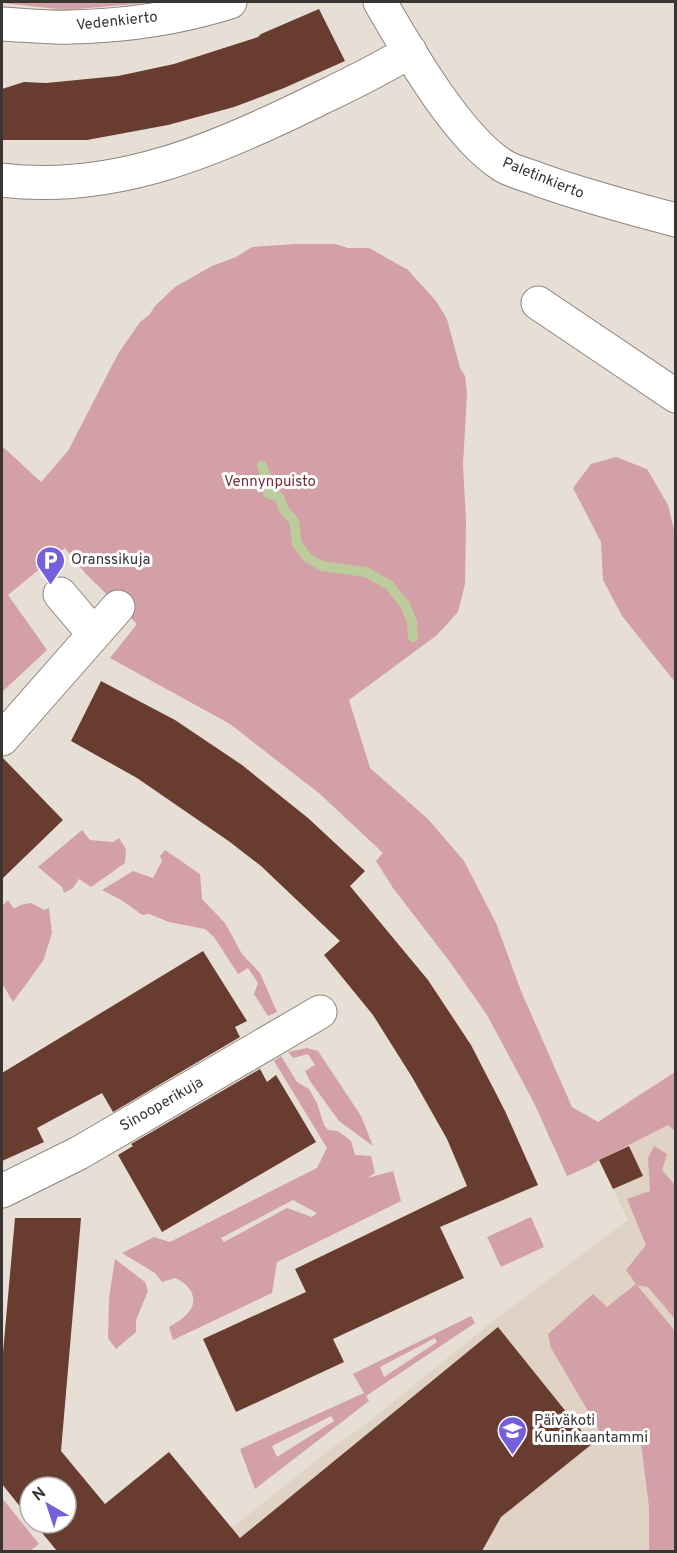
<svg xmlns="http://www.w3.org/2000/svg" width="677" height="1553" font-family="Overpass,sans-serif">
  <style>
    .built { fill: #e0d2c4 }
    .green { fill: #d2a0a6; fill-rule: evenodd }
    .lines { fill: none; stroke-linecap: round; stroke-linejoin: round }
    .stream { stroke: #bccc9c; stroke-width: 10 }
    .building { fill: #683c2e }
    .minor-casing { stroke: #8d867e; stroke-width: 35 }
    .minor { stroke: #fff; stroke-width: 33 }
    .labels { text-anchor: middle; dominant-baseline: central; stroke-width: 6; stroke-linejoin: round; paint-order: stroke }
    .street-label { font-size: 15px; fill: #383532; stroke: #fff }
    .park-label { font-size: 15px; fill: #74303d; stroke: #fff }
    .poi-label { font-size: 15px; fill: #383532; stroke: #fff; text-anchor: start }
  </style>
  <rect width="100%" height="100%" fill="#e7ded6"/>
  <path class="built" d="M 668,1125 L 675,1131 L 675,1551 L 202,1552 L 333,1447 L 361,1428 L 492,1322 L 628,1220 L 599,1160 Z"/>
  <path class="green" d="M 2,2 L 157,2 L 66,10 L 2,3 Z
    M 295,244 L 335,244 L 348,248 L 369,248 L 408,270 L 436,301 L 447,319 L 460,368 L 465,376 L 467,394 L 463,464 L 466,520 L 465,584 L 458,612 L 437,635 L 349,700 L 370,768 L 428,819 L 464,861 L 496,923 L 521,991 L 572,1107 L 598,1122 L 675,1072 L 675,1131 L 668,1125 L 599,1160 L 590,1166 L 567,1176 L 534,1103 L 487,1015 L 450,962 L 393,888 L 376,861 L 383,853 L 320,794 L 230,724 L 110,658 L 137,624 L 85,573 L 65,548 L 8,595 L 47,650 L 2,692 L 2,446 L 41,482 L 68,451 L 118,354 L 140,322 L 149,315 L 155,306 L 175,287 L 212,266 L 236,257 L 252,247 Z
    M 616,457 L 647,469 L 668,505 L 676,538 L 675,682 L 622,616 L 603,580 L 601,542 L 573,488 L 591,464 Z
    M 82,830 L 90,840 L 113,842 L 119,838 L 126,849 L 125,863 L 91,887 L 79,879 L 73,888 L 64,893 L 62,887 L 38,867 Z
    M 165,850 L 200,874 L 202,899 L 225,923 L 242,954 L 260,973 L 277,1012 L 268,1016 L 254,994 L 258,983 L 248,968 L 238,974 L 214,937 L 205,929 L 169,922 L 149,914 L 142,915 L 123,901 L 102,890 L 133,871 L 153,878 L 162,861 L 160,856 Z
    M 8,900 L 14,909 L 20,905 L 31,903 L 44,910 L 49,908 L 52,933 L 43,961 L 13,1002 L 2,983 L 2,906 Z
    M 307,1048 L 318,1051 L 361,1116 L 373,1146 L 339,1121 L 310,1081 L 305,1071 L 315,1065 L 308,1054 L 293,1058 L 288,1052 Z
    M 281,1056 L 297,1082 L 309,1089 L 317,1103 L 324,1125 L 328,1130 L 338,1131 L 351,1141 L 355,1155 L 371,1156 L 375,1173 L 367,1178 L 393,1171 L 401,1201 L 277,1262 L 272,1293 L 173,1340 L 169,1327 C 174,1324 181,1320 185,1316 C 201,1302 192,1285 175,1278 L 162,1282 L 155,1273 L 122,1253 L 154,1237 L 170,1242 L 317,1168 L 327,1148 L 274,1061 ZM 293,1200 L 317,1213 L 312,1217 L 287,1208 L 224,1242 L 221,1238 Z
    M 654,1146 L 667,1154 L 662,1170 L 675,1185 L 675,1319 L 648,1287 L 637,1285 L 675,1331 L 675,1551 L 649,1551 L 649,1507 L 640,1436 L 619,1436 L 592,1444 L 602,1435 L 551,1348 L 548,1334 L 593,1294 L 607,1307 L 636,1284 L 626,1270 L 646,1245 L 627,1199 L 650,1191 L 648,1158 Z
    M 531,1217 L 544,1247 L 501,1267 L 487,1237 Z
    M 115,1259 L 145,1282 L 148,1291 L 136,1320 L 136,1332 L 116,1349 L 108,1338 L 109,1298 Z
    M 471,1316 L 475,1323 L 366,1396 L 369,1401 L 255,1489 L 240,1449 L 364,1393 L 353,1374 ZM 435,1338 L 437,1342 L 384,1377 L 380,1367 ZM 331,1416 L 334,1421 L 277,1457 L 272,1446 Z
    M 2,1498 L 39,1544 L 30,1551 L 2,1551 Z"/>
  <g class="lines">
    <path class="stream" d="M 262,466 L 268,483 L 268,493 L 279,497 L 284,510 L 294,521 L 297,544 L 308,558 L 322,566 L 366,572 L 389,585 L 405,605 L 412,622 L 413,637"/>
  </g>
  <path class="building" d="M 319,9 L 345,61 L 284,88 L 234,107 L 168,125 L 87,140 L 2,140 L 2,89 L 24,82 L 46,83 L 118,76 L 174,64 L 258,37 L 261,34 Z
    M 101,681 L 175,720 L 242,765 L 308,818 L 365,871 L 350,886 L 428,980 L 471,1045 L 505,1111 L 538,1185 L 440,1227 L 464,1278 L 333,1339 L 344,1362 L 236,1412 L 203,1339 L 306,1292 L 295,1269 L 467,1186 L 447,1139 L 412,1077 L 373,1015 L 324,955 L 340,941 L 261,866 L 230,842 L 137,778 L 71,741 Z
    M 2,757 L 63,820 L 2,879 Z
    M 203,951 L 247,1021 L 235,1027 L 240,1037 L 113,1112 L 102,1093 L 37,1128 L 44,1142 L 2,1161 L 2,1073 Z
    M 260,1069 L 267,1082 L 276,1075 L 316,1142 L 162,1232 L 118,1155 L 133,1146 L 131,1144 Z
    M 629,1146 L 643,1176 L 613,1189 L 599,1160 Z
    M 15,1218 L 81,1218 L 61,1451 L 105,1504 L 169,1452 L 240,1538 L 498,1327 L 592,1444 L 501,1517 L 482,1551 L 57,1551 L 34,1523 L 66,1523 L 66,1487 L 30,1487 L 30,1519 L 2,1484 L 2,1364 Z"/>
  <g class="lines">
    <defs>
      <path id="minor" d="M 380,2 C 408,50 456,135 502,165 C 513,172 528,175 540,180 C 585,196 630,208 676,220
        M 2,24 C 24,25 48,28 71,27 C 124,26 179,18 230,2
        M 2,180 C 114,194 218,149 317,100 C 348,85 380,70 410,51
        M 538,303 L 676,396
        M 60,594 L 93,633
        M 2,739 L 118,607
        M 2,1191 L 79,1153 L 320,1012"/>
    </defs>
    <use href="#minor" class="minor-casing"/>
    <use href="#minor" class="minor"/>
  </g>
  <defs>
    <symbol id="parking-pin" viewBox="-11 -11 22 30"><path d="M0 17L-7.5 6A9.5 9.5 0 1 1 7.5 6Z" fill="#7460da" stroke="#fff"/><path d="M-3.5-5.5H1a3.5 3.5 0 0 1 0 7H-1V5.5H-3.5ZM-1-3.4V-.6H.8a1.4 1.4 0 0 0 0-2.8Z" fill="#fff"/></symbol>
    <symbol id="school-pin" viewBox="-11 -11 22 30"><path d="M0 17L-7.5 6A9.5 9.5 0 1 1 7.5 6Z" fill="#7460da" stroke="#fff"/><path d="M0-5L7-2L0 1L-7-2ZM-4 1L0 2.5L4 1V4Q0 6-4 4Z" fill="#fff"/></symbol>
  </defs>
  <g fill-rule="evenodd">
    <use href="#parking-pin" x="34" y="544" width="33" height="45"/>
    <use href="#school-pin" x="496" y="1414" width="33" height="45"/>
  </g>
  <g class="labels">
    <g class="street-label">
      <text transform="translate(117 22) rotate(-6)">Vedenkierto</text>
      <text transform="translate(543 179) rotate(22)">Paletinkierto</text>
      <text transform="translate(162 1105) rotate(-30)">Sinooperikuja</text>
    </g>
    <g class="park-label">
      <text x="270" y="482">Vennynpuisto</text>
    </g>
    <g class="poi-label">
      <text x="71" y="560">Oranssikuja</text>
      <text x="534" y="1421">Päiväkoti<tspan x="534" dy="17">Kuninkaantammi</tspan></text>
    </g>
  </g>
  <rect width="677" height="1553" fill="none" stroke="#383532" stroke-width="6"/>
  <g transform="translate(48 1505) rotate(321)"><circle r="28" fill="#ffffff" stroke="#afaead" stroke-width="1.5"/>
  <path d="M0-4.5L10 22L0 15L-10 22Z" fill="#7460da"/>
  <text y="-9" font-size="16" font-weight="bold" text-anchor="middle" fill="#383532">N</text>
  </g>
</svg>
